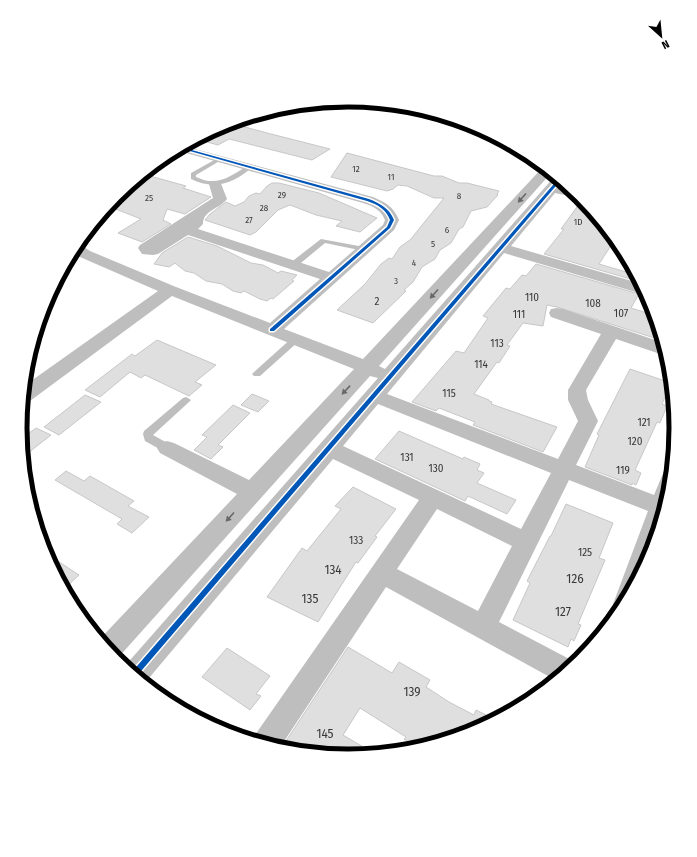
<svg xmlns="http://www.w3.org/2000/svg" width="697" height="857" font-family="'Fira Sans Condensed',sans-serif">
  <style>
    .building { fill: #dfdfdf; stroke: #c7c7c7 }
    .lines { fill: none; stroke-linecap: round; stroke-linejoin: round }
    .lane { fill: #bebebe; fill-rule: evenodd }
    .street { fill: #bebebe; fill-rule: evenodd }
    .cycleway-casing { stroke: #fff; stroke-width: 3 }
    .cycleway { fill: #0057b8; fill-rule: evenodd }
    .oneway { fill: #686868 }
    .labels { text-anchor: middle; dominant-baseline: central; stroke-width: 4; stroke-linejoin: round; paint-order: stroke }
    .far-number-label { font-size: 9px; fill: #383838 }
    .number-label { font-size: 11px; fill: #383838 }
    .near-number-label { font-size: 13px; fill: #383838 }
    .rim { fill: none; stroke: #000; stroke-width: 5 }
  </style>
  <rect width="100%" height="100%" fill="#fff"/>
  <path class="building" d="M 230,123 L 271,134 L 330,149 L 312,160 L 229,139 L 218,145 L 196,139 Z
    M 347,153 L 434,176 L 442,176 L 459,183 L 467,183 L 499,191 L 497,194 L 498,195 L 487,207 L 471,211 L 463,227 L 459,229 L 451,243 L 440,250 L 435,259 L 422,267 L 413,282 L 404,290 L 406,291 L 373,323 L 337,310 L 365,284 L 381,264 L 389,258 L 392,259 L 400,247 L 410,240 L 444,198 L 434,198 L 407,186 L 398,185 L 393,189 L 387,191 L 331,177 Z
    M 143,174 L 186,186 L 183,188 L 211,197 L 185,214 L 167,209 L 163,220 L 171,224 L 142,242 L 118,233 L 141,219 L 108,206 L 116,196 Z
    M 272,183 L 279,183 L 319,193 L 377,218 L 360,232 L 336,226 L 342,221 L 316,215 L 290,205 L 278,210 L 256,232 L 250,235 L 205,220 L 210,214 L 226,202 L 235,206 L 244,202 L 249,196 L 256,193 L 260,194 L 267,186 Z
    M 582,200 L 584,200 L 614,237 L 614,241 L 599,264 L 626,272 L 631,263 L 641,282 L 544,254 L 564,229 L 561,229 Z
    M 188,237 L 217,246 L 251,263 L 263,265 L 278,273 L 281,271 L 297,275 L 292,280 L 294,281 L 273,299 L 271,298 L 267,301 L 260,299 L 244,291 L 241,293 L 233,291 L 222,284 L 206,281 L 194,273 L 185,271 L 175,263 L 169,267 L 154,264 L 162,253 Z
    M 536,264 L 639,294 L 631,308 L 650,314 L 649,316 L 657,320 L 664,341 L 557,307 L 547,305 L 543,326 L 523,323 L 507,345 L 510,346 L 499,363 L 497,362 L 474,394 L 489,400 L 489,401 L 492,402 L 491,404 L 557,427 L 543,452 L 473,425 L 475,422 L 439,408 L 436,411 L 412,402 L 456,351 L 464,353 L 488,318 L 483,316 L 506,288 L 510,289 L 522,275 L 526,276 Z
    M 157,340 L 216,365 L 195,382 L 202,385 L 189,396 L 145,375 L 141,378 L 130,372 L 100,397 L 85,390 L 132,354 L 135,356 Z
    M 630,369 L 671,383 L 662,404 L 667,406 L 660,423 L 657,422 L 635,470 L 641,473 L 636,485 L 632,483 L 632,485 L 585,467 L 599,435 L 597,434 Z
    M 252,394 L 269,401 L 258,412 L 241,405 Z
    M 85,395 L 101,402 L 59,435 L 44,427 Z
    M 233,405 L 250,413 L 218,445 L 223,447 L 211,459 L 194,450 L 207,437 L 202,435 Z
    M 36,428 L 51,435 L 23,457 L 21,439 Z
    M 399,431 L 463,459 L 464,457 L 480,464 L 477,470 L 484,473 L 477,483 L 516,500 L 507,514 L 468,496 L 465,501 L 375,459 Z
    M 66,471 L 84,481 L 90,476 L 134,501 L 128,506 L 149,517 L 132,533 L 117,524 L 122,519 L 55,480 Z
    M 353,487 L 396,509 L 375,536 L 377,537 L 358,563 L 356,562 L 318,622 L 267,597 L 302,548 L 307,551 L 341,509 L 335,506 Z
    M 566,504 L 613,523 L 599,558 L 605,560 L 578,624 L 581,625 L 574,641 L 571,639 L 568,647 L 513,620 L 530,583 L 527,581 L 550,536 L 551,536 Z
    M 44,552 L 79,575 L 64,589 L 45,554 Z
    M 348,647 L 392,673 L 399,662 L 430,680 L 426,687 L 449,702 L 474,715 L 476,710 L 496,720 L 474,732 L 419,749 L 404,739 L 406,737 L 360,708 L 343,735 L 375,754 L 348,757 L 280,750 Z
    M 227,648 L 270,676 L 256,694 L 261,696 L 250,710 L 202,677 Z"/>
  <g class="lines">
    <path class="lane" d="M 218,158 L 223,159 L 196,175 L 196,177 C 217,187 229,177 247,166 L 252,167 C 234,184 213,190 191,179 L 191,173 Z
      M 321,239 L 364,247 L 368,249 L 364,251 L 325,243 L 296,267 L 290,267 L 290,263 Z
      M 296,336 L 299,337 L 300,339 L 299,341 L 260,376 L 254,376 L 252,374 L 254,372 L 293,337 Z
      M 186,397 L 191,400 L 189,402 L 153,435 L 171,445 L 172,448 L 171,451 L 163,451 L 145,441 L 143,434 L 144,431 L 183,398 Z"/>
    <path class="street" d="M 184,146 L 373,197 C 385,202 394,207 399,220 L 394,230 L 284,329 L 363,359 L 544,166 L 552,172 L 379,366 L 385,369 L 555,176 L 564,182 L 561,186 L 573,190 L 583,199 L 555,193 L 511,246 L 642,284 L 647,294 L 639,293 L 504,253 L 387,394 L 558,459 L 578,421 L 568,400 L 568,390 L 601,334 L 551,317 L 549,313 L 551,309 L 557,308 L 563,309 L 664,343 L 668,355 L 666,356 L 616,339 L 586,390 L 588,400 L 598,421 L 576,465 L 654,495 L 664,471 L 673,469 L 671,493 L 652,554 L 622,611 L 620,613 L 617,612 L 613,604 L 648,511 L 569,480 L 499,622 L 577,663 L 557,681 L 386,587 L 279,749 L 252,741 L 255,735 L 419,500 L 333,459 L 144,684 L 124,667 L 378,378 L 370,376 L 117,659 L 115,660 L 99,640 L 237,494 L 160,453 L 157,448 L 160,443 L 167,441 L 174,443 L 249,480 L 354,369 L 172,296 L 30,401 L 23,402 L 24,386 L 158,291 L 80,257 L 72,252 L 78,243 L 90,251 L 176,287 L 270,323 L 320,279 L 188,235 L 158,254 L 153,255 L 142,254 L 138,248 L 140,245 L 213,198 L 209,184 L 210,181 L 220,181 L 227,199 C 220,209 203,210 203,224 L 198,229 L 329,272 L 383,225 L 385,220 C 381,210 373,206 363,203 L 176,150 ZM 378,404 L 551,473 L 521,529 L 343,446 ZM 437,509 L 512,546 L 478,611 L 397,569 Z"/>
    <defs>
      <path id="cycleway" d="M 181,147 L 369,199 C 381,204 389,208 394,220 L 390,228 L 274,331 L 270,331 L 270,329 L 387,227 L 390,220 C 386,209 378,205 367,201 L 179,148 Z
        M 559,178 L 561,180 L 136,677 L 131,673 Z"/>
    </defs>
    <use href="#cycleway" class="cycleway-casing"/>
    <use href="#cycleway" class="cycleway"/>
  </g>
  <defs><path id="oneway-solid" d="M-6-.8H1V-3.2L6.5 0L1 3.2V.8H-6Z"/></defs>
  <g class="oneway">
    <use href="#oneway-solid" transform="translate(522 198) rotate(132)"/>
    <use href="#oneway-solid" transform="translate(434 294) rotate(132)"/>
    <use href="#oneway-solid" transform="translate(346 390) rotate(133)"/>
    <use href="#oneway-solid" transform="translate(230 517) rotate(132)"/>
  </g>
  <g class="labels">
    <g class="far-number-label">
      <text x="356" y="169">12</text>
      <text x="391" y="177">11</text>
      <text x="282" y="195">29</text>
      <text x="459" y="196">8</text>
      <text x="149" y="198">25</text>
      <text x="264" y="208">28</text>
      <text x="249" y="220">27</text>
      <text x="578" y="222">1D</text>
      <text x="447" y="230">6</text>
      <text x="433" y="244">5</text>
      <text x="414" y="263">4</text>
      <text x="396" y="281">3</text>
    </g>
    <g class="number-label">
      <text x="532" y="297">110</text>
      <text x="377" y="301">2</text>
      <text x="593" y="303">108</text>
      <text x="621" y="313">107</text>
      <text x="519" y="314">111</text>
      <text x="497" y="343">113</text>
      <text x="481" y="364">114</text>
      <text x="449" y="393">115</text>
      <text x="644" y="422">121</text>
      <text x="635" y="441">120</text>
      <text x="407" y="457">131</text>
      <text x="436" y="468">130</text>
      <text x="623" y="470">119</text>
      <text x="356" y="540">133</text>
      <text x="585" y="552">125</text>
    </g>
    <g class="near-number-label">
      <text x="333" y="569">134</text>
      <text x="575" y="578">126</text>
      <text x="310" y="598">135</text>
      <text x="563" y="611">127</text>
      <text x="412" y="691">139</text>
      <text x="325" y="733">145</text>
    </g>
  </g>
  <path d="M0 0H697V857H0ZM27 428a321 321 0 1 1 642 0a321 321 0 1 1-642 0Z" fill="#fff" fill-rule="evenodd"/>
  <path class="rim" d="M27 428a321 321 0 1 1 642 0a321 321 0 1 1-642 0Z"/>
  <g transform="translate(661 36) rotate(153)" stroke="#ffffff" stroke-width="3" paint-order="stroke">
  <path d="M0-3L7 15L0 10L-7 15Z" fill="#000000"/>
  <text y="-6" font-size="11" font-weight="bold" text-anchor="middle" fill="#000000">N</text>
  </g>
</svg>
